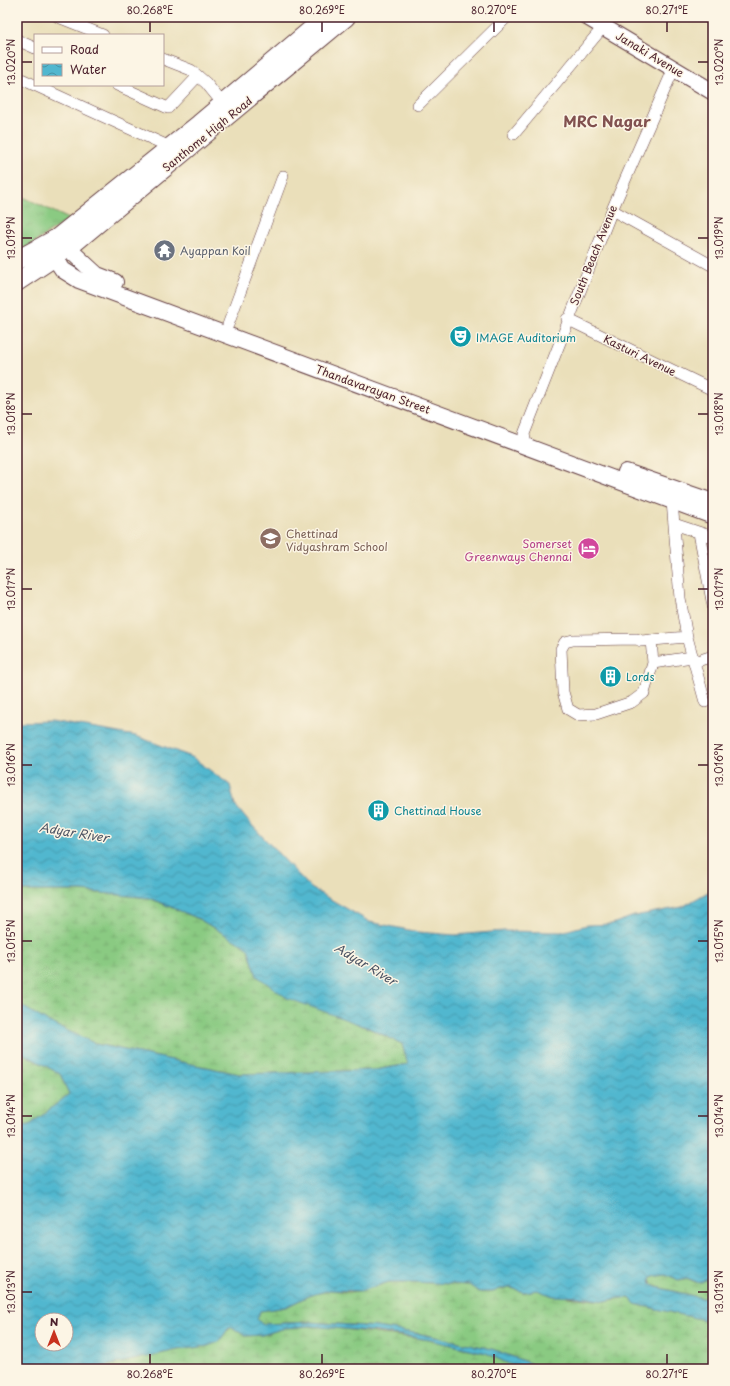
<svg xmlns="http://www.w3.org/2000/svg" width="730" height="1386" font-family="'Playpen Sans',sans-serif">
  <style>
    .grass { fill: url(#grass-tufts); stroke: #6a7456 }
    .wetland { fill: url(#wetland-marsh); stroke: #6a7456 }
    .water { fill: url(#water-waves); stroke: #4e6b7d; fill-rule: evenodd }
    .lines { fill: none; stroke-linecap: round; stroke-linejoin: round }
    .street-casing { stroke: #623c40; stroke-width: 12 }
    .secondary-casing { stroke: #623c40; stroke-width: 18 }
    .primary-casing { stroke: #623c40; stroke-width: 20 }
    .street { stroke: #fff; stroke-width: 11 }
    .secondary { stroke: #fff; stroke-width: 16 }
    .primary { stroke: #fff; stroke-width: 18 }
    .ticks { fill: none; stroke: #4a1f2b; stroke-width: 1.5 }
    .labels { text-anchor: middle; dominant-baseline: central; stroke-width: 3; stroke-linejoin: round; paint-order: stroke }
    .street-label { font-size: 11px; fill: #4a1f2b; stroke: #fcf5e5 }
    .worship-label { font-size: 11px; fill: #5b616d; stroke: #fcf5e5; text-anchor: start }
    .culture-label { font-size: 11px; fill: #0d838f; stroke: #fcf5e5; text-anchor: start }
    .education-label { font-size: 11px; fill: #785e54; stroke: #fcf5e5; text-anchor: start }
    .hotel-label { font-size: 11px; fill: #b23c85; stroke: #fcf5e5; text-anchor: end }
    .water-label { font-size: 12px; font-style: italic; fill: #4c5464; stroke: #fcf5e5 }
    .district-label { font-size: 15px; font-weight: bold; fill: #81514f; stroke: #fcf5e5 }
    .neatline { fill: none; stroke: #4a1f2b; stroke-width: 1.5 }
    .ticks-label { font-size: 10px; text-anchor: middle; fill: #4a1f2b }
  </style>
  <defs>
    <pattern id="grass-tufts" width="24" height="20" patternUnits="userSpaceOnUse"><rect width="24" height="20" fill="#8aca82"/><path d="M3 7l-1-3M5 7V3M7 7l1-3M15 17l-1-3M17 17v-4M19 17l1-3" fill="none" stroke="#79ad70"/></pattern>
    <pattern id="wetland-marsh" width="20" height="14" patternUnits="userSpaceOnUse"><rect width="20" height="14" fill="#8aca82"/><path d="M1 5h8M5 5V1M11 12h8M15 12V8" fill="none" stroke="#79ad70"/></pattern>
    <pattern id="water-waves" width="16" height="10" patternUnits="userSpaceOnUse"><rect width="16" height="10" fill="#51b7cf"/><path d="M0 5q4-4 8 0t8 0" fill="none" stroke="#4594a8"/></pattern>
  </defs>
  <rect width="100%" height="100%" fill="#fcf5e5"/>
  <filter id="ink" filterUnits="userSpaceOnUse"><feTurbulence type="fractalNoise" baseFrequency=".025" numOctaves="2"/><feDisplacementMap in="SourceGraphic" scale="8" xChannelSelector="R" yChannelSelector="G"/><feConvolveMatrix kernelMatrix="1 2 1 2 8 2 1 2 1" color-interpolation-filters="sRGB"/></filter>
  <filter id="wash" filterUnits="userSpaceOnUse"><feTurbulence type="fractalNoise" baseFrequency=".012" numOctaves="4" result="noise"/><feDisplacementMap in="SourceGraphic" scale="16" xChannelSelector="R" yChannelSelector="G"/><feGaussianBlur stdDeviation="0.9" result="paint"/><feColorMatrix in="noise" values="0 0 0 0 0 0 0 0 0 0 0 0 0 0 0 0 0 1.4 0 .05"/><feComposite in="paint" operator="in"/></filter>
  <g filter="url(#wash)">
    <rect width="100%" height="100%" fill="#eadfba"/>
    <path class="grass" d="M 17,194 L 69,219 L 26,248 L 17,251 Z"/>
    <path class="wetland" d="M 17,891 L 82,891 L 149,898 L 197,918 L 248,948 L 257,976 L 402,1044 L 408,1064 L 375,1070 L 239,1074 L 96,1044 L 45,1020 L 17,1003 Z
      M 17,1050 L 60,1074 L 69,1094 L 31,1124 L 17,1130 Z
      M 665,1274 L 680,1280 L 687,1278 C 701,1286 700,1280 712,1277 L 709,1287 L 713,1287 L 713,1299 L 706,1299 L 653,1286 L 650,1279 L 652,1276 Z
      M 389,1282 L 414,1282 L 469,1285 L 479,1292 L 493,1292 L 500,1289 L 511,1288 L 524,1292 L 537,1290 L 568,1297 L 605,1301 L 618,1298 L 630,1298 L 635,1304 L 713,1322 L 713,1369 L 545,1369 L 492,1349 L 421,1334 L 377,1327 L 311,1322 L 264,1324 L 257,1320 L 260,1311 L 286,1307 L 308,1296 L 330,1290 L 350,1292 L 368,1289 Z
      M 310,1326 L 328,1327 L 430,1340 L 486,1353 L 520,1369 L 93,1369 L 177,1350 L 208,1346 L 232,1327 L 245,1336 L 262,1335 L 285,1328 Z"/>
    <path class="water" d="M 51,721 L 136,736 L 192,757 L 230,785 L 235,805 L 248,821 L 311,888 L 370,922 L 418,932 L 455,935 L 504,931 L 561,932 L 587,925 L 612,924 L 634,916 L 682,907 L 713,889 L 713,1287 L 707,1285 L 713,1278 L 712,1277 L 699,1283 L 687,1278 L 678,1280 L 665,1274 L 652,1276 L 650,1279 L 651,1284 L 656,1287 L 706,1299 L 713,1299 L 713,1322 L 635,1304 L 630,1298 L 618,1298 L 605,1301 L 580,1297 L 553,1296 L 537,1290 L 524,1292 L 511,1288 L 500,1289 L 493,1292 L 479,1292 L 469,1285 L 414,1282 L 389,1282 L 360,1291 L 330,1290 L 308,1296 L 286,1307 L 260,1311 L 257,1320 L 264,1324 L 311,1322 L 377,1327 L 421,1334 L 492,1349 L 545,1369 L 520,1369 L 486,1353 L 430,1340 L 378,1332 L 310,1326 L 285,1328 L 262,1335 L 245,1336 L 232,1327 L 228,1329 L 219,1342 L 208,1346 L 177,1350 L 93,1369 L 17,1369 L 17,1130 L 31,1124 L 69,1094 L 60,1074 L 17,1050 L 17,1003 L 45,1020 L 96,1044 L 239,1074 L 375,1070 L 408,1064 L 402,1044 L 369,1028 L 287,998 L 257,976 L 248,948 L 197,918 L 149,898 L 82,891 L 17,891 L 17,722 ZM 42,1320 L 66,1320 L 66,1344 L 42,1344 Z"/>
  </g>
  <g filter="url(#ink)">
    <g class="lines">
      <defs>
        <path id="street" d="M 58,17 L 103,35
          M 17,40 L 35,48
          M 163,59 L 191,70 L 206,83 L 223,104
          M 17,77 L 170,147
          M 117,85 L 168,108 L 198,76
          M 418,105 L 507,17
          M 514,134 L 604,26
          M 612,210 L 713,266
          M 567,319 L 713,390
          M 228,325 L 283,176
          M 526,445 L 524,434 L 612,210 L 674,68
          M 673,496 L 672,501 L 680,598 L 687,637 L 705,702
          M 674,524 L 713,537
          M 699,533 L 713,606
          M 651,640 L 653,663 L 644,693 L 632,702 L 596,714 L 578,715 L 568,709 L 563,692 L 561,649 L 565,642 L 573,640 L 637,639 L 641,641 L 687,637
          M 694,662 L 713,656
          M 653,663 L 692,657"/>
        <path id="secondary" d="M 587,17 L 713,92
          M 59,240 L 97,275 L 115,282
          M 48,248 L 63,270 L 79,280 L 713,516
          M 626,472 L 713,502"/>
        <path id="primary" d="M 17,260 L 57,238 L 199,124 L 326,17
          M 17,282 L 67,249 L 346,17"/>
      </defs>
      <use href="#street" class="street-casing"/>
      <use href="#secondary" class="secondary-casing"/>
      <use href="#primary" class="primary-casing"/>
      <use href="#street" class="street"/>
      <use href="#secondary" class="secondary"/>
      <use href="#primary" class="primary"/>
    </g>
  </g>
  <path class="ticks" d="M 150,22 L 150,32M 322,22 L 322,32M 494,22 L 494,32M 667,22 L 667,32M 22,62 L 32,62M 698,62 L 708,62M 22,238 L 32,238M 698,238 L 708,238M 22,414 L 32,414M 698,414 L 708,414M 22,589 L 32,589M 698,589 L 708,589M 22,765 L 32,765M 698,765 L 708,765M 22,941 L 32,941M 698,941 L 708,941M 22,1116 L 32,1116M 698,1116 L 708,1116M 22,1292 L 32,1292M 698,1292 L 708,1292M 150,1354 L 150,1364M 322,1354 L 322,1364M 494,1354 L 494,1364M 667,1354 L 667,1364"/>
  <defs>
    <symbol id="temple-disc" viewBox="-11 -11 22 22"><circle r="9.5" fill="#6b7280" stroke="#fcf5e5"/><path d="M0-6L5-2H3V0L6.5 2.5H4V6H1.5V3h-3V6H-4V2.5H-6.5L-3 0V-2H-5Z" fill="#fff"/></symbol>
    <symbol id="theatre-disc" viewBox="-11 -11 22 22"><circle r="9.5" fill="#0f9aa8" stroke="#fcf5e5"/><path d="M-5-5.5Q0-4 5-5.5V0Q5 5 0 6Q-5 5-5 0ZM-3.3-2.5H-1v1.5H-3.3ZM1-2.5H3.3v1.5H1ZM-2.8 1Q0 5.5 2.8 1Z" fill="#fff"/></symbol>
    <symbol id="school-disc" viewBox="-11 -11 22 22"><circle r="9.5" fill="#8d6e63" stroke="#fcf5e5"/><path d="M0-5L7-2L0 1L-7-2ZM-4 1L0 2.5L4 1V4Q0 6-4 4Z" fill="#fff"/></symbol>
    <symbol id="hotel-disc" viewBox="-11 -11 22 22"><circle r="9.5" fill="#d1479c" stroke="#fcf5e5"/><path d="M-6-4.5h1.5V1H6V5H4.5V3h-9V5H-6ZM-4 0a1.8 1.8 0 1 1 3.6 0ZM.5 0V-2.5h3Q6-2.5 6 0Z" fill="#fff"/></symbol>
    <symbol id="building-disc" viewBox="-11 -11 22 22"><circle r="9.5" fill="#0f9aa8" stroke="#fcf5e5"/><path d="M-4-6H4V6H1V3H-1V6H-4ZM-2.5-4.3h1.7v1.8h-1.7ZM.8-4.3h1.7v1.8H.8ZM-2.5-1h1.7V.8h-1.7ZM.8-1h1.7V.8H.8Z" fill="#fff"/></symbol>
  </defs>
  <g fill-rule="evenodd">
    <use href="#temple-disc" x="152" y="238" width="25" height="25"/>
    <use href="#theatre-disc" x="448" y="324" width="25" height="25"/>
    <use href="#school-disc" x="258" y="526" width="25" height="25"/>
    <use href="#hotel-disc" x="576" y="536" width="25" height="25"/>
    <use href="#building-disc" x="598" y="664" width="25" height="25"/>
    <use href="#building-disc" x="366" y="798" width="25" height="25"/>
  </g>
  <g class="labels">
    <g class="street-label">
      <text transform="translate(650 54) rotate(31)">Janaki Avenue</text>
      <text transform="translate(207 134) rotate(-39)">Santhome High Road</text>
      <text transform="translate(593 255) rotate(-68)">South Beach Avenue</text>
      <text transform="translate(640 355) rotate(26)">Kasturi Avenue</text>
      <text transform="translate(373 389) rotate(20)">Thandavarayan Street</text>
    </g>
    <g class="worship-label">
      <text x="180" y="250">Ayappan Koil</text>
    </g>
    <g class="culture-label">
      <text x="476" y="337">IMAGE Auditorium</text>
      <text x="626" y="676">Lords</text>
      <text x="394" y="810">Chettinad House</text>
    </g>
    <g class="education-label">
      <text x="286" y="533">Chettinad<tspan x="286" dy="13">Vidyashram School</tspan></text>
    </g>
    <g class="hotel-label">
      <text x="572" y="543">Somerset<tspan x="572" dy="13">Greenways Chennai</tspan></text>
    </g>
    <g class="water-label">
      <text transform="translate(74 832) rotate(9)">Adyar River</text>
      <text transform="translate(366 964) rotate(31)">Adyar River</text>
    </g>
    <g class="district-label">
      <text x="607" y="120">MRC Nagar</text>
    </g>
  </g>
  <rect width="730" height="1386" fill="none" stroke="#fcf5e5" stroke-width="44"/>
  <rect x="34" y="34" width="130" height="52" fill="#fcf5e5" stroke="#b59f9b"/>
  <rect x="42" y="47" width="20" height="6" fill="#ffffff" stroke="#b59f9b"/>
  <text x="70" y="54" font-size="12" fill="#4a1f2b">Road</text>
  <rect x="42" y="64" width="20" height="12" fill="url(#water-waves)" stroke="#b59f9b"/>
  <text x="70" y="74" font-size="12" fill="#4a1f2b">Water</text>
  <g transform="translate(54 1332)"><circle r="19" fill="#fcf5e5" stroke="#b59f9b"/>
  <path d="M0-3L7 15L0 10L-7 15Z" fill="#c8321e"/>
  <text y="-6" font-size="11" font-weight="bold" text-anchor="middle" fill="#4a1f2b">N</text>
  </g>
  <rect x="22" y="22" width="686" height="1342" class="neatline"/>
  <g class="ticks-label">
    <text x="150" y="14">80.268°E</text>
    <text x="322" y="14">80.269°E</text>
    <text x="494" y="14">80.270°E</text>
    <text x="667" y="14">80.271°E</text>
    <text transform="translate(11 62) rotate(-90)" y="4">13.020°N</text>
    <text transform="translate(719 62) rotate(-90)" y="4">13.020°N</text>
    <text transform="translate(11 238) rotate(-90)" y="4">13.019°N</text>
    <text transform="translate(719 238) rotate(-90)" y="4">13.019°N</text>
    <text transform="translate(11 414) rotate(-90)" y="4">13.018°N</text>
    <text transform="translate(719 414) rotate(-90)" y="4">13.018°N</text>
    <text transform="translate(11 589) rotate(-90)" y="4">13.017°N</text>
    <text transform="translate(719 589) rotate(-90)" y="4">13.017°N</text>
    <text transform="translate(11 765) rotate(-90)" y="4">13.016°N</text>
    <text transform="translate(719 765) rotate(-90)" y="4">13.016°N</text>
    <text transform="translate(11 941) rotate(-90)" y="4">13.015°N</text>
    <text transform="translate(719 941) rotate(-90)" y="4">13.015°N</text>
    <text transform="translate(11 1116) rotate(-90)" y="4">13.014°N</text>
    <text transform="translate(719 1116) rotate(-90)" y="4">13.014°N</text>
    <text transform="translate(11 1292) rotate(-90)" y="4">13.013°N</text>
    <text transform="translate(719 1292) rotate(-90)" y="4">13.013°N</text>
    <text x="150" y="1378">80.268°E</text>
    <text x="322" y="1378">80.269°E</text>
    <text x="494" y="1378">80.270°E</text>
    <text x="667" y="1378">80.271°E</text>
  </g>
</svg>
